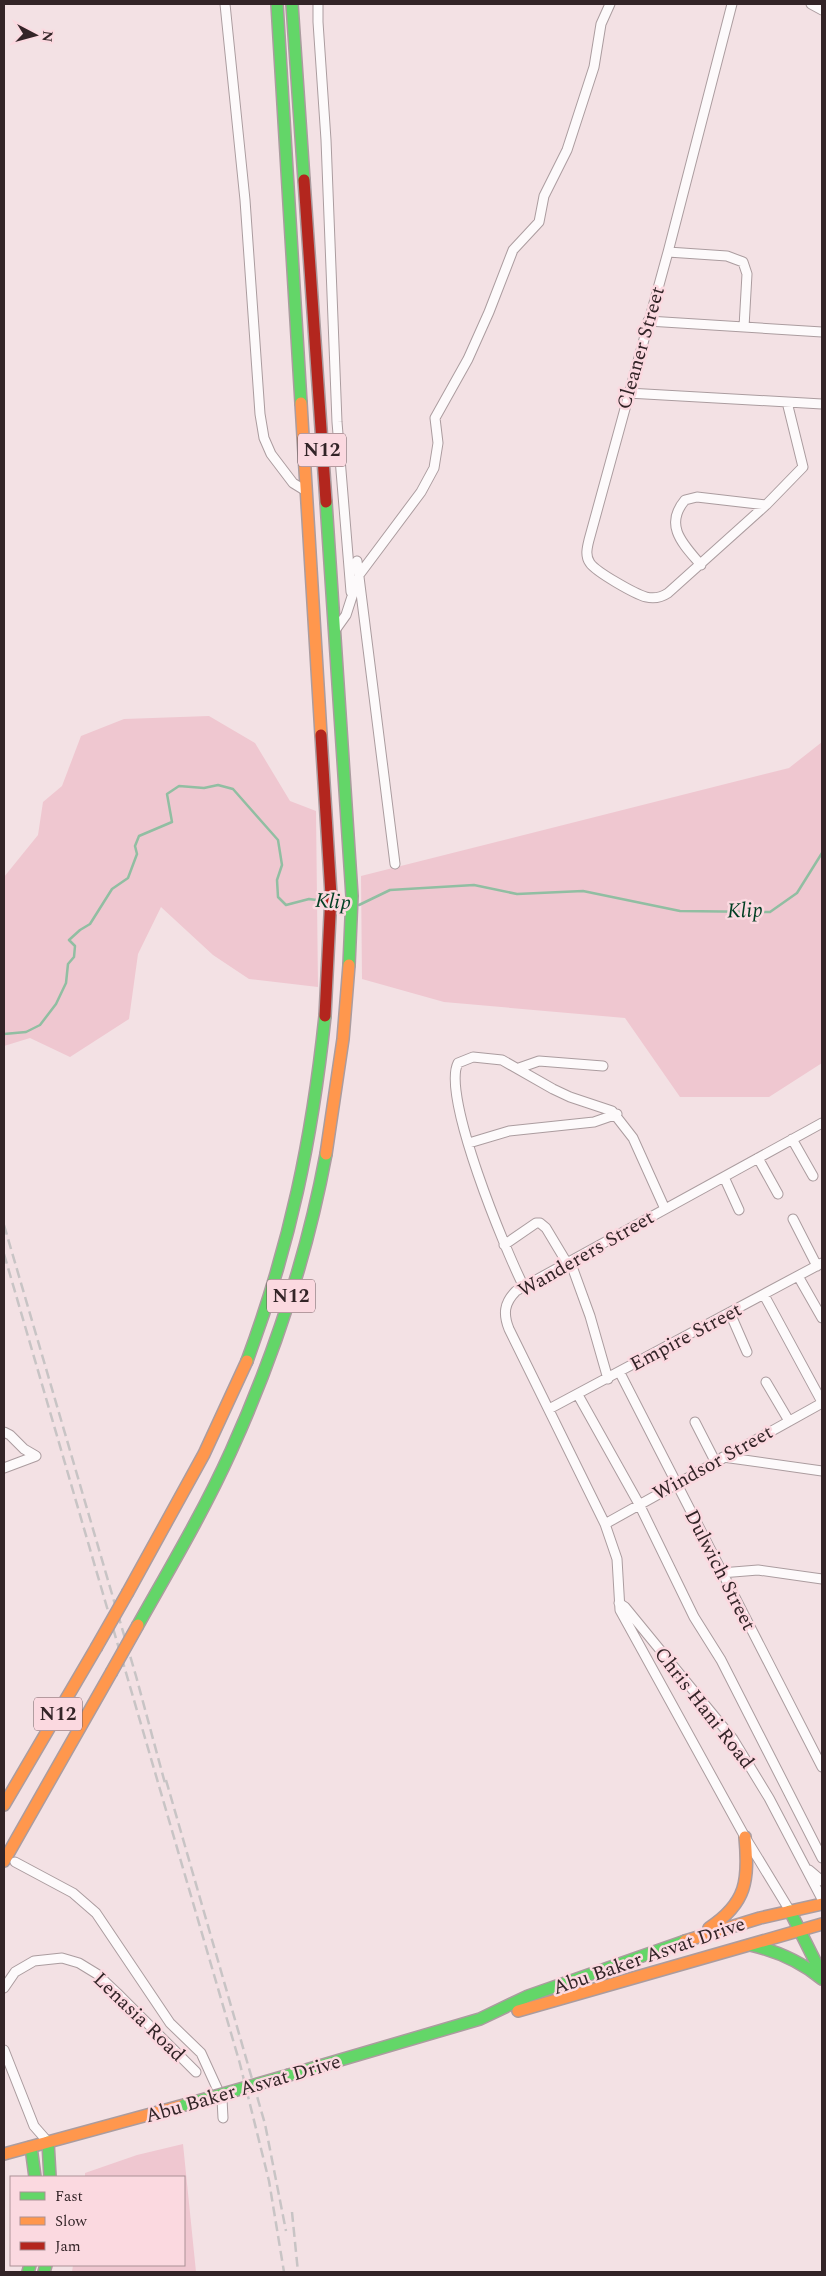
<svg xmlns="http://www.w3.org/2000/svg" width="826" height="2276" font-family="Spectral,serif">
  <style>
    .green { fill: #efc7d0 }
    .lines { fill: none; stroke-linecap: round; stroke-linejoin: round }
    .stream { stroke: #91bea2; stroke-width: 2.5 }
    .street-casing { stroke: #ab9c9f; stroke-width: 11 }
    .fast-casing { stroke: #ab9c9f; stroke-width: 14 }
    .slow-casing { stroke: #ab9c9f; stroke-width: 14 }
    .jam-casing { stroke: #ab9c9f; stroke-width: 14 }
    .street { stroke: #fdfafb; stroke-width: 9 }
    .fast { stroke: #63d668; stroke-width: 11 }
    .slow { stroke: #ff974d; stroke-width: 11 }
    .jam { stroke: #b3261e; stroke-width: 11 }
    .rail { stroke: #c8c4c5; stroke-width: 2.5; stroke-dasharray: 10 5; stroke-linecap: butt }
    .fast-bridge-casing { stroke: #ab9c9f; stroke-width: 14; stroke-linecap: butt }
    .slow-bridge-casing { stroke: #ab9c9f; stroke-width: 14; stroke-linecap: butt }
    .fast-bridge { stroke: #63d668; stroke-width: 11 }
    .slow-bridge { stroke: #ff974d; stroke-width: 11 }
    .labels { text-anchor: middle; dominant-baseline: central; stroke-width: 5; stroke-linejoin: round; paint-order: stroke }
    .shield { fill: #fbd9e0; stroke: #6f5a5e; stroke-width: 1 }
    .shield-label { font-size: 19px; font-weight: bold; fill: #332427 }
    .street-label { font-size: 20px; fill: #332427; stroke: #fbd9e0 }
    .water-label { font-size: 21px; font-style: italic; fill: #003e22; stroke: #fbd9e0 }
  </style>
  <rect width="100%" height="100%" fill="#f3e1e4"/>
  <path class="green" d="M 209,716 L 255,743 L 290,801 L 316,811 L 318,987 L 249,979 L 213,955 L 161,907 L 138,954 L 129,1019 L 70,1057 L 30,1038 L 4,1046 L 4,877 L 38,835 L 43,802 L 62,786 L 81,736 L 124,719 Z
    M 822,742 L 822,1063 L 769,1097 L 680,1097 L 625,1018 L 444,1002 L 362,979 L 361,876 L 789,768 Z
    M 183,2144 L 196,2272 L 72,2272 L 73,2265 L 184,2265 L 184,2177 L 85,2177 L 85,2173 L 137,2155 Z"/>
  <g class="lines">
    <path class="stream" d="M 359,905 L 390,890 L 474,885 L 517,894 L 583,891 L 680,911 L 770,912 L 797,893 L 822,853
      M 4,1034 L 26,1032 L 40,1025 L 56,1004 L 66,983 L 68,964 L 74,957 L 75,946 L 69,940 L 80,930 L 90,924 L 112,889 L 128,878 L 137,854 L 135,846 L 139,836 L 172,822 L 167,794 L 179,786 L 204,788 L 218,785 L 233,789 L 278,840 L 282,865 L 277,880 L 278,897 L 286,905 L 309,899 L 324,901"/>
    <defs>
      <path id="street" d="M 225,4 L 245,200 L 260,414 L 264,438 L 271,454 L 293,483 L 306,491
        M 318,4 L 318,22 L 326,140 L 337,422 L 351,592
        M 732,4 L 668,252 L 589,540 C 587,548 585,556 590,563 C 596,572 635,594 646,597 C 654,599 662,597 668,593 L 766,505 L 803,467 L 787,402
        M 811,4 L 822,10
        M 668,252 L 727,256 L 743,262 L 747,274 L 744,327
        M 648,321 L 822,332
        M 628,393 L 822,404
        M 357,561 L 395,864
        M 701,565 C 684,545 663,526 685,500 L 697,497 L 766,505
        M 336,629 L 346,615 L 359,575 L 421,492 L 434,468 L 438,443 L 435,418 L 468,359 L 489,312 L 513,250 L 539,222 L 544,196 L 567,150 L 594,67 L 601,24 L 610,4
        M 519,1068 L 539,1061 L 603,1066
        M 792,1139 L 813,1176
        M 469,1143 L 509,1131 L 594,1122 L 617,1114
        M 758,1158 L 778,1194
        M 724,1177 L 739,1210
        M 793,1219 L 817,1266
        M 504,1245 L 536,1223 L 540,1223 L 546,1228 L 567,1263
        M 570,1261 L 590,1316 L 608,1379
        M 798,1276 L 822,1318
        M 524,1287 C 506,1252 441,1095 458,1063 L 473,1057 L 502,1060 L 553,1089 L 570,1097 L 612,1111 L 633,1138 L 665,1209
        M 764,1295 L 822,1402
        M 730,1313 L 747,1352
        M 620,1373 L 822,1767
        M 766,1382 L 789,1421
        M 578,1395 L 639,1504 L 694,1617 L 721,1660 L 822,1858
        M 549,1409 L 822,1263
        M 695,1422 L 715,1461
        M 4,1432 L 10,1435 L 24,1449 L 36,1456
        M 723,1457 L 822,1471
        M 4,1468 L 36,1456
        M 605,1524 L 822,1403
        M 721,1573 L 758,1570 L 822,1579
        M 619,1603 L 625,1607 L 733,1739 L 769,1798 L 822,1899
        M 15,1862 L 73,1893 L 96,1913 L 170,2023 L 201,2053 L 222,2099 L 223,2118
        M 809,1870 L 822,1881
        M 790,1911 L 745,1837 L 620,1610 L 617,1559 L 605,1524 L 509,1329 C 503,1314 504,1303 516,1291 L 822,1123
        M 4,1988 L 15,1972 L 34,1961 L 62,1958 L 79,1963 L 97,1974 L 117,1993 L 196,2072
        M 4,2050 L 34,2126 L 48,2142"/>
      <path id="fast" d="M 277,4 L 301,403
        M 292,4 L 304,180
        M 326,502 L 352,896 L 349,965
        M 247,1361 C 290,1245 312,1140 325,1016
        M 138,1625 C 170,1568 204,1511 231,1451 C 274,1356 307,1256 326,1154
        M 790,1911 L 822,1975
        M 750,1945 C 777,1951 800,1961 822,1979
        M 289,2075 L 480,2019 L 528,1996 L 685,1941
        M 48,2142 L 50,2177
        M 31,2147 L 35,2177
        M 28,2272 L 30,2265
        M 44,2272 L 46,2265"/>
      <path id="slow" d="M 301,403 L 321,735
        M 326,1154 L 343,1039 L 349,965
        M 128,1592 L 204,1454 L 247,1361
        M 4,1805 L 96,1648
        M 4,1861 L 111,1673
        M 709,1928 C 747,1903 749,1880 745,1837
        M 685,1941 L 760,1918 L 822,1904
        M 518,2011 L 822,1924
        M 4,2154 L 184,2105"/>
      <path id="jam" d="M 304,180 L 326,502
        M 321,735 L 331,895 L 325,1016"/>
    </defs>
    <use href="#street" class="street-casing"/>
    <use href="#fast" class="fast-casing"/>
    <use href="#slow" class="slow-casing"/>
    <use href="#jam" class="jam-casing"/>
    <use href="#street" class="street"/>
    <use href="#fast" class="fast"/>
    <use href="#slow" class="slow"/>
    <use href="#jam" class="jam"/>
    <path class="rail" d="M 4,1225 L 136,1676 L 166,1787
      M 4,1254 L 240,2064 L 269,2181 L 284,2272
      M 166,1780 L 265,2124 L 286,2231
      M 292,2212 L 298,2272"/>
    <defs>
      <path id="fast-bridge" d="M 184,2105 L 289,2075"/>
      <path id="slow-bridge" d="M 96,1648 L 128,1592
        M 111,1673 L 138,1625"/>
    </defs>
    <use href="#fast-bridge" class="fast-bridge-casing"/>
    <use href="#slow-bridge" class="slow-bridge-casing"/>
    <use href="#fast-bridge" class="fast-bridge"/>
    <use href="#slow-bridge" class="slow-bridge"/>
  </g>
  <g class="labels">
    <g class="shield">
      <rect x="298" y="433.5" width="48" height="33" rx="4"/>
      <rect x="267" y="1279.5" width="48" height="33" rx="4"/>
      <rect x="34" y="1697.5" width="48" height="33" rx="4"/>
    </g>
    <g class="shield-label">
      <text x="322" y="450">N12</text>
      <text x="291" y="1296">N12</text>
      <text x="58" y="1714">N12</text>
    </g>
    <g class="street-label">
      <text transform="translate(641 348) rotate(-74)">Cleaner Street</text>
      <text transform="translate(586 1254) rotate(-30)">Wanderers Street</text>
      <text transform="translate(686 1337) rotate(-28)">Empire Street</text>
      <text transform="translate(713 1463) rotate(-29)">Windsor Street</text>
      <text transform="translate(720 1570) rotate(63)">Dulwich Street</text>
      <text transform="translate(704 1708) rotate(52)">Chris Hani Road</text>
      <text transform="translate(649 1956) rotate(-19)">Abu Baker Asvat Drive</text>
      <text transform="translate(139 2017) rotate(44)">Lenasia Road</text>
      <text transform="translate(243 2089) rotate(-16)">Abu Baker Asvat Drive</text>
    </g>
    <g class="water-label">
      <text transform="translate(333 902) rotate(4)">Klip</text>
      <text transform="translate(745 911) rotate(-2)">Klip</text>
    </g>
  </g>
  <rect width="826" height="2276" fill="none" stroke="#332427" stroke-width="10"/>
  <rect x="10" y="2176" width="175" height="90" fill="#fbd9e0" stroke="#ab9196"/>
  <rect x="20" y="2192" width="25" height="8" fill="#63d668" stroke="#ab9196"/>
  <text x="55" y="2201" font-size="15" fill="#332427">Fast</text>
  <rect x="20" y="2217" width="25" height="8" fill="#ff974d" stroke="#ab9196"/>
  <text x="55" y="2226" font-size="15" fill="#332427">Slow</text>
  <rect x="20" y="2242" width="25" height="8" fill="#b3261e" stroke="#ab9196"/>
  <text x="55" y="2251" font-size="15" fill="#332427">Jam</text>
  <g transform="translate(35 35) rotate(96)" stroke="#fbd9e0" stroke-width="4" paint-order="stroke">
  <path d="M0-4L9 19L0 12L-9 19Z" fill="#332427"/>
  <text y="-8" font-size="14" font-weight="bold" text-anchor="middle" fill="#332427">N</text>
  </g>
</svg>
